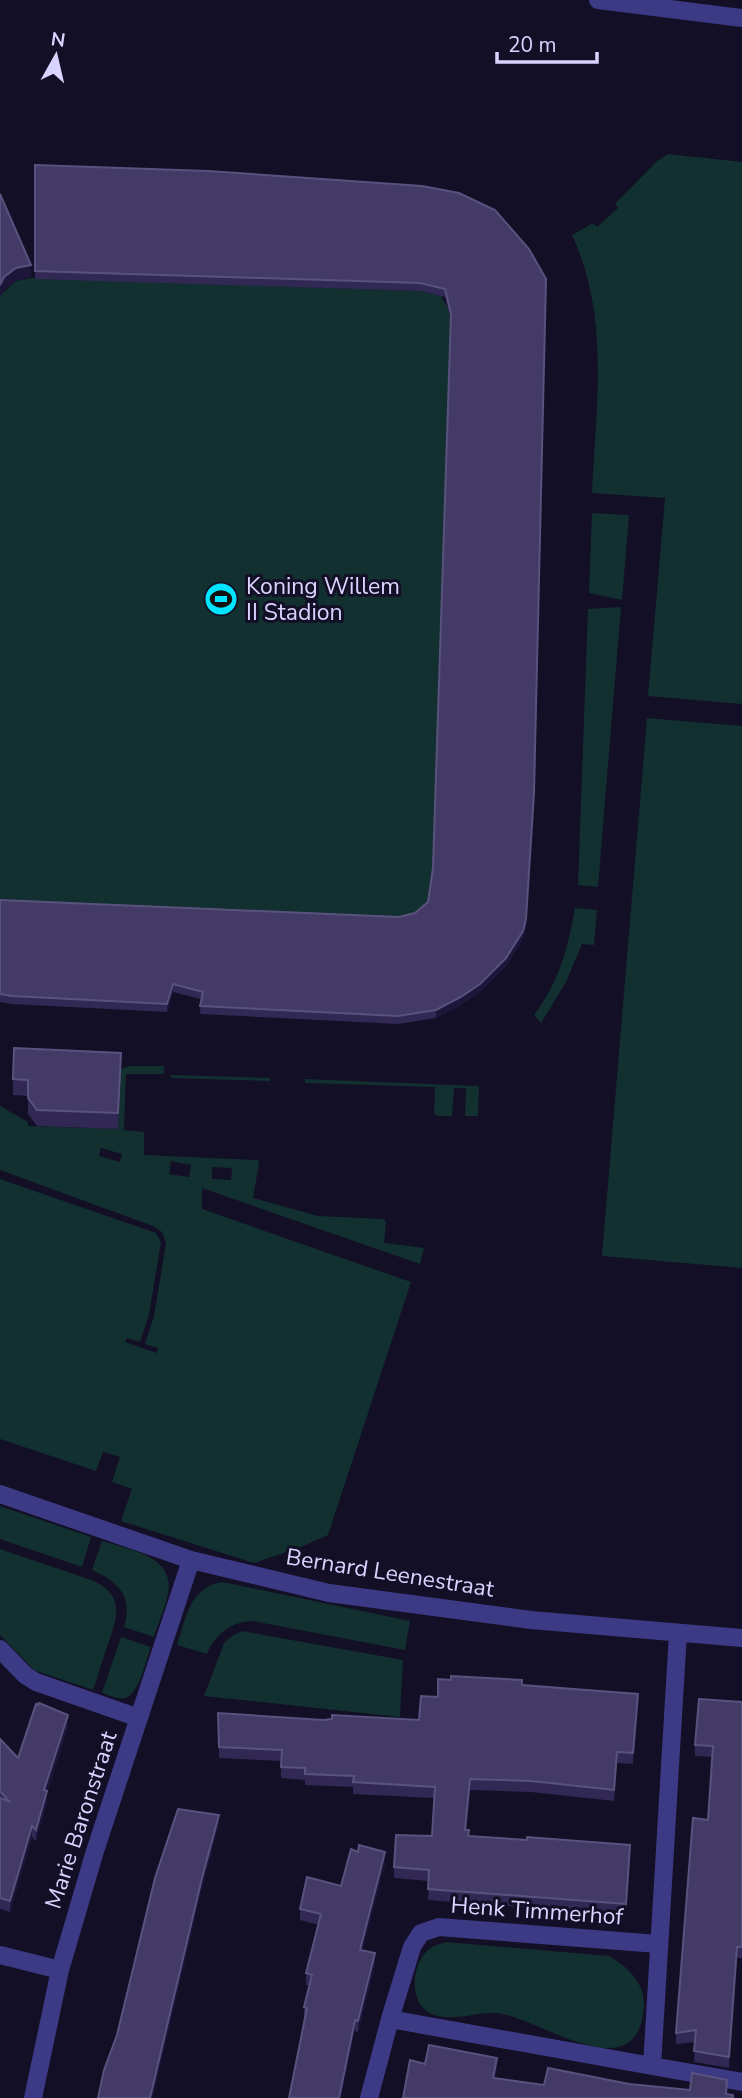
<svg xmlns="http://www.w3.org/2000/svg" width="742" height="2098" font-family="'Nunito Sans',sans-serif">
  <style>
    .green { fill: #12302f; fill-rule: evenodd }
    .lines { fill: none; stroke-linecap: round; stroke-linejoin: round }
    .minor { stroke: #3d3a85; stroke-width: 18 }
    .wall { fill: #312854 }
    .shaded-wall { fill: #1d163a }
    .building { fill: #433a66; stroke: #5a527e; stroke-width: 2 }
    .labels { text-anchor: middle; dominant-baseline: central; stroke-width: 6; stroke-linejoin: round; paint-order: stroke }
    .poi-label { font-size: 23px; fill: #d9d4ff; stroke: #130f26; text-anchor: start }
    .street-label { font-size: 23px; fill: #d9d4ff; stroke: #130f26 }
  </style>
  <rect width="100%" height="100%" fill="#130f26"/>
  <path class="green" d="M 668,154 L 742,162 L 742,704 L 648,696 L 665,498 L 592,493 C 596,406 610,316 572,235 L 593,223 L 597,227 L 618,208 L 615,204 L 657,161 Z
    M 31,278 L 420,291 L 441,296 L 448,308 L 451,322 L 433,876 L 428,910 L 415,921 L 0,908 L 0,295 L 16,281 Z
    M 592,513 L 629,515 L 622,600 L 589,593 Z
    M 621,607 L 598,887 L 578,885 L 588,609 Z
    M 647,718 L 742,726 L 742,1268 L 602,1256 Z
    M 575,908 L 597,910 L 594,945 L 582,944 L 566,982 L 541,1023 L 534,1015 C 559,982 568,948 575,908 Z
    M 129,1066 L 164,1066 L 164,1074 L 126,1074 L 124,1130 L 144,1132 L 144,1155 L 258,1160 L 259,1163 L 253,1198 L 318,1216 L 383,1219 L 386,1222 L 384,1243 L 424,1248 L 420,1264 L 202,1188 L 202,1209 L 411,1282 L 328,1535 L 301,1547 L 254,1563 L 121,1521 L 132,1489 L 112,1482 L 120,1457 L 103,1452 L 96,1471 L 0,1439 L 0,1179 L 156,1233 L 161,1242 L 160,1248 L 149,1315 L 140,1342 L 127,1338 L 125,1342 L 157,1353 L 158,1348 L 145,1344 L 154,1316 L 166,1243 L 162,1232 L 153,1226 L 0,1170 L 0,1106 L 28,1122 L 28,1126 L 118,1129 L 121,1069 ZM 101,1148 L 122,1154 L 120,1162 L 99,1156 ZM 171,1161 L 191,1165 L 189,1177 L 169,1174 ZM 212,1167 L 232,1168 L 231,1180 L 212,1179 Z
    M 171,1075 L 270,1078 L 270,1081 L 171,1078 Z
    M 305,1079 L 479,1086 L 478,1116 L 465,1116 L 466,1088 L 454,1088 L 452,1116 L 437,1116 L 434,1113 L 435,1087 L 305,1083 Z
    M 0,1506 L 91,1537 L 82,1567 L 0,1539 Z
    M 102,1541 C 128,1549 176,1556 168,1594 C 165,1609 158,1623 154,1637 L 124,1627 C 133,1596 119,1582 92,1570 Z
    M 0,1549 L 94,1581 C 127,1597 116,1620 107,1647 C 102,1661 98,1676 93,1690 L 34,1670 L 0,1635 Z
    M 223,1582 L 410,1621 L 405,1650 L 253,1621 C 232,1621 214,1635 207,1654 L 177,1645 C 186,1618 190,1586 223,1582 Z
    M 242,1631 L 403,1660 L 400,1717 L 204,1696 L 224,1643 L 229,1638 Z
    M 121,1637 L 151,1647 C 146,1659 139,1695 125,1698 C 118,1700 109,1695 102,1693 Z
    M 446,1942 L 609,1956 C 627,1966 645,1983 644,2005 C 640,2089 550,2026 507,2015 C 485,2008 461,2021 438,2016 C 409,2010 409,1969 427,1951 C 432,1946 439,1944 446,1942 Z"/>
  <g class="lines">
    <path class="minor" d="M 598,0 L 742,18
      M 0,1494 L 191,1560 L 329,1593 L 531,1620 L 742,1638
      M 0,1649 L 25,1675 L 36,1682 L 139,1718
      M 0,1955 L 60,1970
      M 390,2019 L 412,1947 L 421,1933 L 439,1927 L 658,1944
      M 652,2066 L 742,2082
      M 33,2098 L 60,1970 L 95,1851 L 191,1560
      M 369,2098 L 390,2019 L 652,2066 L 678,1633"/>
  </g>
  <path class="wall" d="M 35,165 L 459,193 L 526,927 L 523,939 L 506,966 L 480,992 L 461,1005 L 436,1018 L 398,1024 L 200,1014 L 201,999 L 173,992 L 167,1012 L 12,1004 L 0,1002 L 0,900 L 399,917 L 415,913 L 428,902 L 433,868 L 451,321 L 445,297 L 420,291 L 35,279 Z
    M 121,1069 L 118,1129 L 37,1126 L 28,1114 L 28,1096 L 13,1095 L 13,1079 Z
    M 522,1685 L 638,1705 L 633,1764 L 617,1763 L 614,1801 L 531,1792 L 470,1790 L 466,1830 L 469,1836 L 630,1856 L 626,1915 L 428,1900 L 429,1881 L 394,1878 L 394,1867 L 432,1836 L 434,1798 L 353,1794 L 353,1787 L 305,1785 L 305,1780 L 281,1778 L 281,1761 L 219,1758 L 218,1713 L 323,1720 L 419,1720 L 438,1697 Z
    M 742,1702 L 742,1958 L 737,1958 L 729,2068 L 694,2062 L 695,2042 L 676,2044 L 676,2033 L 708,1820 L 712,1757 L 695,1756 L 695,1745 Z
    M 68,1726 L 47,1793 L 47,1802 L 36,1841 L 32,1837 L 10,1912 L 0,1909 L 0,1739 L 18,1758 Z
    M 385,1864 L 362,1950 L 375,1965 L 358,2032 L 304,2018 L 304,2007 L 309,1985 L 306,1985 L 306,1973 L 319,1925 L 300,1920 L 300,1909 L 341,1886 Z"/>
  <path class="shaded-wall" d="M 31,265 L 31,277 L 16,281 L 4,290 L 0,297 L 0,285 L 4,277 L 16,268 Z
    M 534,801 L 526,927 L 523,939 L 506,966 L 480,992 L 461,1005 L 436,1018 L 436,1010 Z
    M 173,984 L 173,992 L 167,1012 L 167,1004 Z
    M 638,1694 L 638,1705 L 633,1764 L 633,1753 Z
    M 68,1715 L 68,1726 L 47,1793 L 47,1802 L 36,1841 L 36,1830 L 44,1790 Z
    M 470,1779 L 470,1790 L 465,1841 L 465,1830 Z
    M 219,1815 L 219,1826 L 202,1889 L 153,2098 L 150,2098 L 202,1878 Z
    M 32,1826 L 32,1837 L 10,1912 L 10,1901 Z
    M 385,1852 L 385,1864 L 360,1961 L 360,1950 Z
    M 737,1947 L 737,1958 L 729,2068 L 729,2057 Z
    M 375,1953 L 375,1965 L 358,2032 L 358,2021 Z
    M 355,2020 L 355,2031 L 341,2098 L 339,2098 Z
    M 497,2058 L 497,2069 L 493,2089 L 493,2078 Z"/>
  <path class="building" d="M 35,165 L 208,171 L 422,186 L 459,193 L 495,210 L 529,249 L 546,279 L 534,793 L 526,919 L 523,931 L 506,958 L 480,984 L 461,997 L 436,1010 L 398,1016 L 200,1006 L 203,992 L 173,984 L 167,1004 L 12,996 L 0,994 L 0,900 L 399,917 L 415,913 L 428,902 L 433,868 L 451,314 L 445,289 L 420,283 L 35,271 Z
    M 0,194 L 31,265 L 16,268 L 4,277 L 0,285 Z
    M 14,1048 L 121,1053 L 118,1113 L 37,1110 L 28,1098 L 28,1080 L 13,1079 Z
    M 451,1676 L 522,1680 L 522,1685 L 638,1694 L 633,1753 L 617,1752 L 614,1790 L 531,1781 L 470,1779 L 465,1830 L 469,1830 L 468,1836 L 527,1840 L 527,1837 L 630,1845 L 626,1904 L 428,1889 L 429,1870 L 394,1867 L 396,1835 L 432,1836 L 435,1787 L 353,1782 L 354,1776 L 305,1774 L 305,1768 L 281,1767 L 282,1750 L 219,1747 L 218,1713 L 323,1720 L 332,1719 L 332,1715 L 419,1720 L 421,1696 L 438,1697 L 438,1679 L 451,1680 Z
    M 699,1699 L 742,1702 L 742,1947 L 737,1947 L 729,2057 L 694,2051 L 696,2030 L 676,2033 L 693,1818 L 708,1820 L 713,1746 L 695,1745 Z
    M 39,1703 L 68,1715 L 44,1790 L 47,1791 L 36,1830 L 32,1826 L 10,1901 L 0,1898 L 0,1798 L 9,1801 L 0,1791 L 0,1739 L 18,1758 L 36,1704 L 38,1705 Z
    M 178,1809 L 219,1815 L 202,1878 L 150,2098 L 98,2098 L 104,2070 L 117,2035 L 155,1878 Z
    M 359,1845 L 385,1852 L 360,1950 L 375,1953 L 358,2021 L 355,2020 L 339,2098 L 289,2098 L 307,2008 L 304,2007 L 312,1975 L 306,1973 L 321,1914 L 300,1909 L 307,1877 L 341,1886 L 351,1849 L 358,1852 Z
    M 429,2045 L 497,2058 L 493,2078 L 544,2085 L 548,2068 L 629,2084 L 690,2090 L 692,2073 L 727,2080 L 726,2094 L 733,2095 L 733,2098 L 403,2098 L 410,2060 L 425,2064 Z"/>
  <defs>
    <symbol id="stadium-disc" viewBox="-11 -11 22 22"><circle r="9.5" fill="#00e5ff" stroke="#130f26"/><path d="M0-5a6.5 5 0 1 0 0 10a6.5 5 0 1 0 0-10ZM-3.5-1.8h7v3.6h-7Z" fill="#111"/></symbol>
  </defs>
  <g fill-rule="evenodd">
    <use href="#stadium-disc" x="202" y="580" width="38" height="38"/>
  </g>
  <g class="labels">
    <g class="poi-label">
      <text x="246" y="586">Koning Willem<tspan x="246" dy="26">II Stadion</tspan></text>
    </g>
    <g class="street-label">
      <text transform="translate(390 1573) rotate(9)">Bernard Leenestraat</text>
      <text transform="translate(81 1820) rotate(-72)">Marie Baronstraat</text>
      <text transform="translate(537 1911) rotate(4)">Henk Timmerhof</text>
    </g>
  </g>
  <g transform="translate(56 56) rotate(8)" stroke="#130f26" stroke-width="5" paint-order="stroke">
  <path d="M0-5L12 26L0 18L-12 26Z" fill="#d9d4ff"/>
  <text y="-10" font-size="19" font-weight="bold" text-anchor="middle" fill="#d9d4ff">N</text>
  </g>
  <path d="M497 52v10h100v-10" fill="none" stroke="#d9d4ff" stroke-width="3.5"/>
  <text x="508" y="52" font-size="21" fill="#d9d4ff" stroke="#130f26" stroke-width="5" paint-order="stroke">20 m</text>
</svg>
